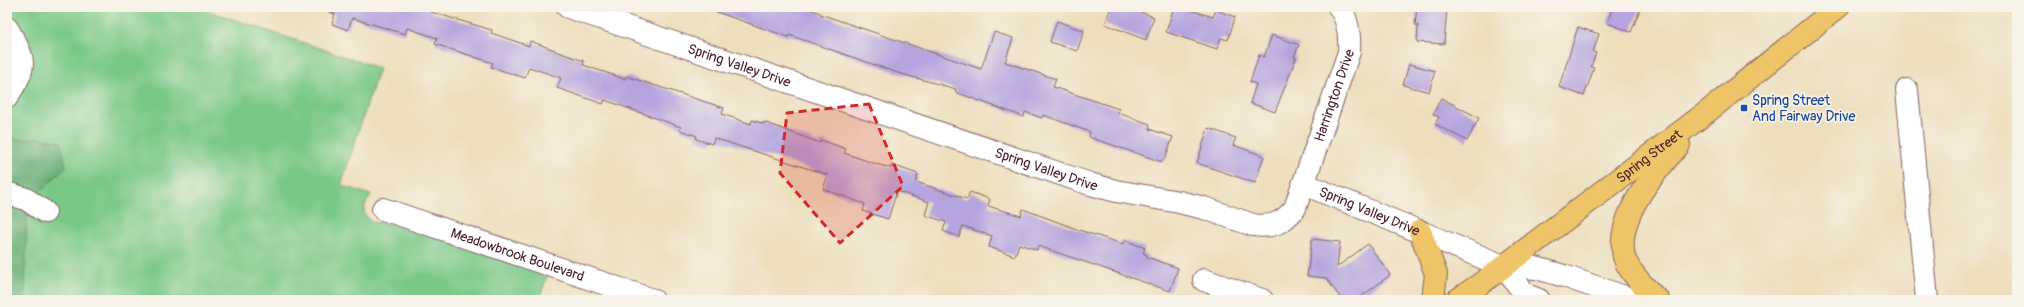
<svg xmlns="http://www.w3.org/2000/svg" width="2024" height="307" font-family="Pangolin,sans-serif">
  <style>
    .green { fill: #7ac888; stroke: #62745a }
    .forest { fill: #63ac74; stroke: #566650 }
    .building { fill: #b5a4de }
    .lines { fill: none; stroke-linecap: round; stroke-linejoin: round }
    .minor-casing { stroke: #83625e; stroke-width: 24 }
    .major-casing { stroke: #83625e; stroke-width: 24 }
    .minor { stroke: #fff; stroke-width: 22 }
    .major { stroke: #eec569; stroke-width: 22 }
    .marked { fill: #d62828; fill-opacity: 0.2; stroke: #d62828; stroke-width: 3; stroke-dasharray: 8 5; stroke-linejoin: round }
    .transit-dot { fill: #1a4fb4; stroke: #f7f3e8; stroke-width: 1.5 }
    .labels { text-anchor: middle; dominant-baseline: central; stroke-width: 3.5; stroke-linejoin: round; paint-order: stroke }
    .street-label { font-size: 14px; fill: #4a1f2b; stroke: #f7f3e8 }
    .transit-label { font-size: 14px; fill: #164399; stroke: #f7f3e8; text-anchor: start }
  </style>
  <rect width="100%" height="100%" fill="#f7f3e8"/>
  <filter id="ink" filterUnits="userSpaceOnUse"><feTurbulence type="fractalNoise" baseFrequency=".025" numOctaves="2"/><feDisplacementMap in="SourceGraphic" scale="8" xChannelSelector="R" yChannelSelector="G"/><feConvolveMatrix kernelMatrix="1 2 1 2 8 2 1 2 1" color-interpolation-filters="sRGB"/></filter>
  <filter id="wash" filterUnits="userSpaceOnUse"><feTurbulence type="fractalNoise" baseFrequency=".012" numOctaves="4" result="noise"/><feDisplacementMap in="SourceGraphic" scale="16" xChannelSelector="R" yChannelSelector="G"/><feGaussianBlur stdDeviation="0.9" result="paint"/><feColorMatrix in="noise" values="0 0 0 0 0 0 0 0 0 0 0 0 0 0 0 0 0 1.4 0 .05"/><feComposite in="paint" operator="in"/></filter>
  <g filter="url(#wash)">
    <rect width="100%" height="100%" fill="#eddfbd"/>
    <path class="green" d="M 7,7 L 197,7 L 379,68 L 341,185 L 371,195 L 365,205 L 364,212 L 366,217 L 373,222 L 404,224 L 549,271 L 539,300 L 7,300 Z"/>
    <path class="forest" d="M 7,129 L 15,140 L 40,138 L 61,142 L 66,167 L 33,198 L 27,208 L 25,300 L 7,300 Z"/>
    <g id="blocks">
      <path class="building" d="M 329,7 L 423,7 L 432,10 L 431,12 L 492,30 L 491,33 L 529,46 L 530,41 L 555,50 L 555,51 L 584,61 L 583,65 L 625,79 L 626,76 L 724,108 L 722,114 L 751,124 L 752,120 L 764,124 L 764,122 L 820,143 L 821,140 L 846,149 L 844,153 L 879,165 L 892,168 L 892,165 L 918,174 L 916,182 L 967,199 L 970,192 L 990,199 L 988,206 L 1021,216 L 1023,209 L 1079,230 L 1123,244 L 1124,240 L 1145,248 L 1143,253 L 1147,255 L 1147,257 L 1178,268 L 1170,291 L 1038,246 L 1037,250 L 1019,244 L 1015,256 L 989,247 L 992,236 L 963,226 L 959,237 L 943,231 L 946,222 L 925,215 L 929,202 L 897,191 L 888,219 L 863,211 L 865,204 L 823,189 L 828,175 L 714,138 L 712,144 L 696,139 L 697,136 L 680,130 L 681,127 L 605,100 L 603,104 L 557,88 L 561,78 L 529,67 L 525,78 L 491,67 L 493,63 L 435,44 L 437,38 L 407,28 L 405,34 L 352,18 L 348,30 L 332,24 L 335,14 L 328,12 Z
        M 708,7 L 804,7 L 820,13 L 820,14 L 981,69 L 994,32 L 1013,38 L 1005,62 L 1056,79 L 1053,87 L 1119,109 L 1118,113 L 1150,124 L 1149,129 L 1173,137 L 1165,159 L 1163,159 L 1162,162 L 1089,137 L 1090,132 L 1043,115 L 1042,118 L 1025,112 L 1024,117 L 955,92 L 956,89 L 898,73 L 789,35 L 788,37 L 708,9 Z
        M 1111,7 L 1140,7 L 1138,11 L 1154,17 L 1146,40 L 1105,24 Z
        M 1174,7 L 1181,7 L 1213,17 L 1216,10 L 1235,17 L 1228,40 L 1221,38 L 1217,49 L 1166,32 Z
        M 1417,7 L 1447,7 L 1444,44 L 1417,42 L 1418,25 L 1415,25 Z
        M 1613,7 L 1641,7 L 1631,32 L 1607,23 Z
        M 1057,21 L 1084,31 L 1077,51 L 1050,42 Z
        M 1578,27 L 1599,34 L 1593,52 L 1596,53 L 1591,67 L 1594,68 L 1584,96 L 1559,87 Z
        M 1272,35 L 1299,45 L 1294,57 L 1296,58 L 1275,112 L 1250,103 L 1256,84 L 1250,82 L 1259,55 L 1264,57 Z
        M 1409,64 L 1435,71 L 1429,92 L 1403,85 Z
        M 1441,98 L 1479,118 L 1467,141 L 1435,124 L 1439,117 L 1433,114 Z
        M 1208,128 L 1236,138 L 1233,145 L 1264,156 L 1255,183 L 1197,163 Z
        M 1312,239 L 1340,242 L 1337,267 L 1368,244 L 1390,275 L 1357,300 L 1342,300 L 1326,278 L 1307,276 Z"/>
    </g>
  </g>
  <g filter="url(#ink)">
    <use href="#blocks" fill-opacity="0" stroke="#83625e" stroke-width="1"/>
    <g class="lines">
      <defs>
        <g id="minor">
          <path id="s1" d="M 568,7 L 1090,184 L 1116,191 L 1179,202 L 1204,208 L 1253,225 C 1272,228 1283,223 1295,208 L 1349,52 C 1350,36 1349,20 1339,7"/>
          <path d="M 7,28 C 26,62 28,64 7,97"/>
          <path d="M 1907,90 L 1927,300"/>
          <path id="s2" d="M 1304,184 L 1503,266 L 1536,268 L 1564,276 L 1633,300"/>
          <path d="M 7,193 L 26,199 L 45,212"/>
          <path id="s3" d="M 383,209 L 653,300"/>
          <path d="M 1503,266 L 1526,295 L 1539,300"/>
          <path d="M 1204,280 L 1262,300"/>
        </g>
        <g id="major">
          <path d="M 1420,231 L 1436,274 L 1433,300"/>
          <path id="s4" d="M 1457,300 L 1483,282 L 1707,112 L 1838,7"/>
          <path d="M 1658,300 C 1652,295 1647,289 1641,283 C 1634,275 1627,267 1624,257 C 1615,217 1654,173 1679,145"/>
        </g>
      </defs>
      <use href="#minor" class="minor-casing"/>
      <use href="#major" class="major-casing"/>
      <use href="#minor" class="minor"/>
      <use href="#major" class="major"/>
    </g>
  </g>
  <path class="marked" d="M 869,104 L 903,186 L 840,243 L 780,173 L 787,113 Z"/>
  <rect class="transit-dot" x="1740" y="104" width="8" height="8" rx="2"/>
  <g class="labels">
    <g class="street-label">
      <text stroke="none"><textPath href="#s1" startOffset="181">Spring Valley Drive</textPath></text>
      <text stroke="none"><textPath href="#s1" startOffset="887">Harrington Drive</textPath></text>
      <text stroke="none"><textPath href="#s4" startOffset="240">Spring Street</textPath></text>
      <text stroke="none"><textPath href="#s1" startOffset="505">Spring Valley Drive</textPath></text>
      <text stroke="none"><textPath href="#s2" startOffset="71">Spring Valley Drive</textPath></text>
      <text stroke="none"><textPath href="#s3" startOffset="142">Meadowbrook Boulevard</textPath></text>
    </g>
    <g class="transit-label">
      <text x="1752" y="100">Spring Street<tspan x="1752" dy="16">And Fairway Drive</tspan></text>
    </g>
  </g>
  <rect width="2024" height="307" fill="none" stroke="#f7f3e8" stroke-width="24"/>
</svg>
